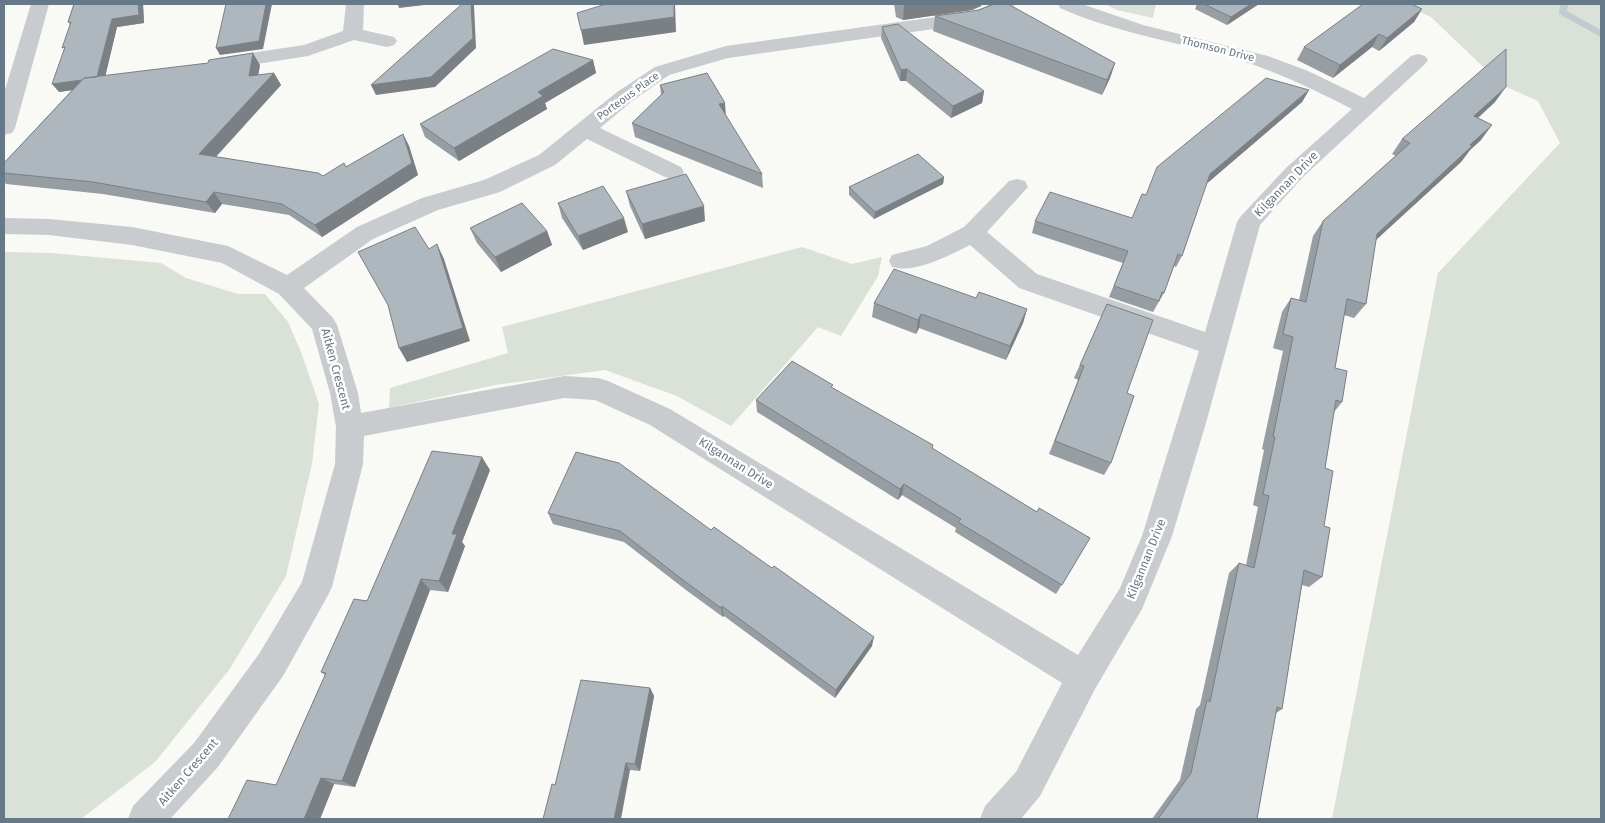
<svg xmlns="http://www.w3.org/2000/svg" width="1605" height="823" font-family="'Fira Sans',sans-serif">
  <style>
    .green { fill: #dae1d6 }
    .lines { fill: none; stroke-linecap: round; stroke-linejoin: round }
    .stream { fill: #c1ccd1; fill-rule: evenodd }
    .minor { fill: #c8cccf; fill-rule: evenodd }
    .wall { fill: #969da3 }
    .shaded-wall { fill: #7a8084 }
    .building { fill: #aeb7bd; stroke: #7a8084 }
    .labels { text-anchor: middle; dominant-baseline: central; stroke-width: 5; stroke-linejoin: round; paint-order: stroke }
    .far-street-label { font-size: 11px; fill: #657989; stroke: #fff }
    .street-label { font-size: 12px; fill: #657989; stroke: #fff }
  </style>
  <rect width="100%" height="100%" fill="#f9f9f6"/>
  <path class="green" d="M 1104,4 L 1156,4 L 1153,18 L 1117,10 Z
    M 1402,4 L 1601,4 L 1601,819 L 1332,819 L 1438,273 L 1560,143 L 1538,101 L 1502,85 L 1431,17 Z
    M 802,247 L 852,264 L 882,257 L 878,276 L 841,336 L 818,327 L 731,426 L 677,396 L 605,370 L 495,385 L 389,408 L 390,388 L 508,353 L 502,327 Z
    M 4,252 L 51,253 L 161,263 L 186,278 L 238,294 L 265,294 L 288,322 L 301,352 L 319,404 L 312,464 L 286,576 L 229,670 L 155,762 L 81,819 L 4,819 Z"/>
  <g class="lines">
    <path class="stream" d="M 1560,4 L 1568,4 L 1567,11 L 1601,30 L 1601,37 L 1559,14 Z"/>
    <path class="minor" d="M 31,4 L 49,4 L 15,128 L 12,133 L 4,135 L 4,93 Z
      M 346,4 L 364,4 L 363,30 L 394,37 L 397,41 L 394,45 L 387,47 L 354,40 L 308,56 L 218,70 L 211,68 L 208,64 L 211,60 L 218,58 L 304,45 L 343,31 Z
      M 991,4 L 1015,4 L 1013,8 L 976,23 L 728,58 L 669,75 L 631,102 L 600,128 L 681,167 L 684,172 L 681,177 L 673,180 L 665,177 L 587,139 L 555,165 L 500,192 L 438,210 L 373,239 L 304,288 L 333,318 L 337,325 L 358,393 L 361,413 L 564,376 L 598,378 L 608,381 L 670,409 L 1078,655 L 1120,588 L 1142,536 L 1199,351 L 1019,288 L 970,245 C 950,255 915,274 892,267 L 889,261 L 892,255 L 927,246 L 964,227 L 1009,181 L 1017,179 L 1025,181 L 1028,187 L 987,232 L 1037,274 L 1205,332 L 1237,222 L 1241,216 L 1287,167 L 1352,109 C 1313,89 1274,70 1232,58 C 1174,41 1116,33 1060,8 L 1058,4 L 1082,4 L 1143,25 L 1268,56 L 1308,71 L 1364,98 L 1411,56 L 1418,54 L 1425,56 L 1428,60 L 1425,64 L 1303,177 L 1260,225 L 1206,423 L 1172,536 L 1142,609 L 1095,689 L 1040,796 L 1021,819 L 980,819 L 985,806 L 1016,772 L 1062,683 L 650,425 L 595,400 L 564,398 L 364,436 L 363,464 L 332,587 L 327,597 L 283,676 L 218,767 L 170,819 L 128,819 L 133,806 L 194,743 L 259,654 L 302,582 L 335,464 L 336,427 L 330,393 L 312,329 L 279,294 L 222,263 L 132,245 L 49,235 L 4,234 L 4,218 L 49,219 L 132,227 L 228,246 L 287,275 L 357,227 L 422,198 L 484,180 L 539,155 L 617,92 L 655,67 L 726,46 L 972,12 Z"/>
  </g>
  <path class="wall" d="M 74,4 L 143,4 L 144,23 L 117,27 L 105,76 L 260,65 L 258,75 L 274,73 L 281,85 L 216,157 L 323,176 L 346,167 L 403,134 L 409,146 L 418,175 L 322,237 L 289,215 L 222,204 L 215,213 L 103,194 L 6,184 L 4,181 L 4,163 L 72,90 L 59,92 L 64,50 L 70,24 L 68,22 Z
    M 894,4 L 982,4 L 981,6 L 972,10 L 903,20 L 896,17 Z
    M 1197,4 L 1259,4 L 1227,25 L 1195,9 Z
    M 1422,9 L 1414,22 L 1379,51 L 1372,47 L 1333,78 L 1297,60 L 1304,47 Z
    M 935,16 L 1115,63 L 1110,78 L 1102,95 L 933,31 Z
    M 882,27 L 984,91 L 982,103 L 951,118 L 906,81 L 900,81 L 881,38 Z
    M 593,60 L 596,73 L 545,103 L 547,109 L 459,161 L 425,137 L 420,124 Z
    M 660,85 L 762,174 L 763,188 L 635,137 L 632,123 L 661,95 Z
    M 1309,90 L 1302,102 L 1206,184 L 1182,256 L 1176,267 L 1174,266 L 1164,293 L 1153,312 L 1109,297 L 1123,263 L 1032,233 L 1035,221 L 1132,218 Z
    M 1495,102 L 1478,118 L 1481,140 L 1470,150 L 1461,162 L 1376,240 L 1366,304 L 1354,318 L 1344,315 L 1335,368 L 1342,402 L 1334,412 L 1325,468 L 1324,526 L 1322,577 L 1309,587 L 1302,585 L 1282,709 L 1275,714 L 1257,819 L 1152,819 L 1180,780 L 1196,709 L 1200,705 L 1229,573 L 1239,563 L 1246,565 L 1258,507 L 1253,505 L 1264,450 L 1262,449 L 1283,351 L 1273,348 L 1282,312 L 1291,298 L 1299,300 L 1313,236 L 1323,221 L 1396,156 L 1392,154 L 1402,139 Z
    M 944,177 L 943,184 L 874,219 L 849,195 L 849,187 Z
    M 626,191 L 705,221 L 645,239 L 630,206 Z
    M 558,203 L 628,232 L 583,250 L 562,218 Z
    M 470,228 L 547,231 L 552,245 L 501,272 L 477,243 Z
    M 976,298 L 1027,309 L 1023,323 L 1006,360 L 919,328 L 916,334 L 872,317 L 874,303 Z
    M 1107,304 L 1127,393 L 1111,463 L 1104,475 L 1049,454 L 1078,380 L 1074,378 Z
    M 833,388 L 1037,512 L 1090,538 L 1056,594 L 955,532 L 956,528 L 902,495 L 898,500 L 757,412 L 756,400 Z
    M 490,470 L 462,542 L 465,546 L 448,592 L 430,590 L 355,787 L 334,784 L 320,819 L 228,819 L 276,785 L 325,675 L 321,672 L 367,601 Z
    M 548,513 L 711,530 L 872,646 L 835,698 L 724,616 L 723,617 L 686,590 L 624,542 L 553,524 Z
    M 650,688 L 654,696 L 640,771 L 630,770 L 555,785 Z"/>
  <path class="shaded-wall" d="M 138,4 L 143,4 L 144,23 L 117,27 L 103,86 L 59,92 L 52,84 L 112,19 Z
    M 266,4 L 272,4 L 263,49 L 220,55 L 216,48 Z
    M 398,4 L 433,4 L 399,8 Z
    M 471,4 L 474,4 L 474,5 L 476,48 L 435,87 L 376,95 L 371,85 Z
    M 675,4 L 676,32 L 584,45 L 581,30 Z
    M 911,4 L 982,4 L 981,6 L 972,10 L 903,20 L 904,5 Z
    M 1251,4 L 1259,4 L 1227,25 L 1231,17 Z
    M 1422,9 L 1414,22 L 1379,51 L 1387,38 Z
    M 1379,34 L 1372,47 L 1333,78 L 1340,65 Z
    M 253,53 L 260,65 L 256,88 L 249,76 Z
    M 593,60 L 596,73 L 545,103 L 547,109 L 459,161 L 454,148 L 538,92 Z
    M 1115,63 L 1110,78 L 1102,95 L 1107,80 Z
    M 907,69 L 906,81 L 900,81 L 901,70 Z
    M 274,73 L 281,85 L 207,166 L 199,154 Z
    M 1506,87 L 1495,102 L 1463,131 L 1474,116 Z
    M 1309,90 L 1302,102 L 1204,186 L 1210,174 Z
    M 984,91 L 982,103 L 951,118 L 953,106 Z
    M 725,103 L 726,117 L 719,104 Z
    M 1492,125 L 1481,140 L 1470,150 L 1461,162 L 1366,249 L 1377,234 L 1470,145 Z
    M 403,134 L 409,146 L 418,175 L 322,237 L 315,225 Z
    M 944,177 L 943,184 L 874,219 L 875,212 Z
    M 214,192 L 222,204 L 215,213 L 206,202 Z
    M 704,206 L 705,221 L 645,239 L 642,224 Z
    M 624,218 L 628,232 L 583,250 L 578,236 Z
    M 547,231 L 552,245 L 501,272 L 495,257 Z
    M 437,244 L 444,259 L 470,341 L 407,362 L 399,348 Z
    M 1027,309 L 1023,323 L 1006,360 L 1010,346 Z
    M 921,314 L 919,328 L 916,334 L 918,320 Z
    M 482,457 L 490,470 L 462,542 L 465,546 L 448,592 L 439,581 L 452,534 Z
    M 904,484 L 902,495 L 898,500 L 900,489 Z
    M 421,579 L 430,590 L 355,787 L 342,781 Z
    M 722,606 L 724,616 L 723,617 L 721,608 Z
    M 874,637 L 872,646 L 835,698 L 836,690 Z
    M 650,688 L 654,696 L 640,771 L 635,764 Z
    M 626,763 L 630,770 L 621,819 L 614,819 Z
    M 321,778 L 334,784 L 320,819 L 304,819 Z"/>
  <path class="building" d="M 74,4 L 138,4 L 139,15 L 112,19 L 97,77 L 84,78 L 82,80 L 52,84 L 65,47 L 62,48 L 71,22 L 68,22 Z
    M 226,4 L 266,4 L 259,41 L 216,48 Z
    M 462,4 L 471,4 L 473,38 L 431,77 L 371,85 Z
    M 606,4 L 674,4 L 674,17 L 581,30 L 577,13 Z
    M 994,4 L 1008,4 L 1115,63 L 1107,80 L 935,16 L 979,10 Z
    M 1204,4 L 1251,4 L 1231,17 Z
    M 1363,4 L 1411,4 L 1422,9 L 1387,38 L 1379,34 L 1340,65 L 1304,47 Z
    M 898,24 L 984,91 L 953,106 L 907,69 L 901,70 L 882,27 Z
    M 553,49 L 593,60 L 538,92 L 543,96 L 454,148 L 420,124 Z
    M 1506,49 L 1506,87 L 1474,116 L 1492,125 L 1470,145 L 1472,146 L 1377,234 L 1366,304 L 1347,299 L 1335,368 L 1347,371 L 1342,402 L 1336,400 L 1325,468 L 1333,471 L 1324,526 L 1330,528 L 1322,577 L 1304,570 L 1282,709 L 1277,707 L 1257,819 L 1158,819 L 1191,773 L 1207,700 L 1210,702 L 1239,563 L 1254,568 L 1269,496 L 1263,494 L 1275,437 L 1273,437 L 1293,337 L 1283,334 L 1291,298 L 1306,302 L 1323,221 L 1410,143 L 1402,139 Z
    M 253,53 L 249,76 L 274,73 L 199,154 L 318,173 L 323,176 L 344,163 L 346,167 L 403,134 L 412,163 L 315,225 L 282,204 L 214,192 L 206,202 L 93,182 L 4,173 L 4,163 L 84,78 L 208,63 L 209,60 Z
    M 707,73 L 725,103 L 719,104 L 762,174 L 632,123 L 664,92 L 660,85 Z
    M 1266,78 L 1309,90 L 1210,174 L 1182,256 L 1178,254 L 1164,293 L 1162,292 L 1159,301 L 1114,286 L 1128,251 L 1035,221 L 1050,192 L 1132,218 L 1142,194 L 1146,195 L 1157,167 Z
    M 918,154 L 944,177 L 875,212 L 849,187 Z
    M 686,174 L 704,206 L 642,224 L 626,191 Z
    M 603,186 L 624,218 L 578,236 L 558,203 Z
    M 522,203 L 547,231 L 495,257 L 470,228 Z
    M 415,227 L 429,249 L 437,244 L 463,328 L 399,348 L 388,305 L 358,252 Z
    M 894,269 L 976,298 L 979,292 L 1027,309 L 1010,346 L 921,314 L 918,320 L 874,303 Z
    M 1107,304 L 1153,320 L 1127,393 L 1134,396 L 1111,463 L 1055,441 L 1084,366 L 1080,365 Z
    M 792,361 L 833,385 L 831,387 L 933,445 L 932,448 L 1037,512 L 1039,508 L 1090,538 L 1062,585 L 958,522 L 961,519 L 904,484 L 900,489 L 756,400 Z
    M 432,451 L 482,457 L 452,534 L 457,534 L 439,581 L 421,579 L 342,781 L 321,778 L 304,819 L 228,819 L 247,780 L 276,785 L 326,673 L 321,672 L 354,599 L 367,601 Z
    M 576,452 L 619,463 L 711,530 L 714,527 L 772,568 L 774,566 L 874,637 L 836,690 L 722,606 L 721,608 L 683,580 L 620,531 L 548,513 Z
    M 581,680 L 650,688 L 635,764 L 626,763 L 614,819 L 543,819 L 552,784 L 555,785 Z"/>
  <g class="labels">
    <g class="far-street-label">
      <text transform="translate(1218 49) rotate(14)">Thomson Drive</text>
      <text transform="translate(628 96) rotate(-36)">Porteous Place</text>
    </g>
    <g class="street-label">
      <text transform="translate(1286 184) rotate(-46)">Kilgannan Drive</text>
      <text transform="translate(336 369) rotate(75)">Aitken Crescent</text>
      <text transform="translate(736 463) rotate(32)">Kilgannan Drive</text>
      <text transform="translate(1146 559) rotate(-68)">Kilgannan Drive</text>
      <text transform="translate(188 772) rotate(-49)">Aitken Crescent</text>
    </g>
  </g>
  <rect width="1605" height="823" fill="none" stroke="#657989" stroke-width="10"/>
</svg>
